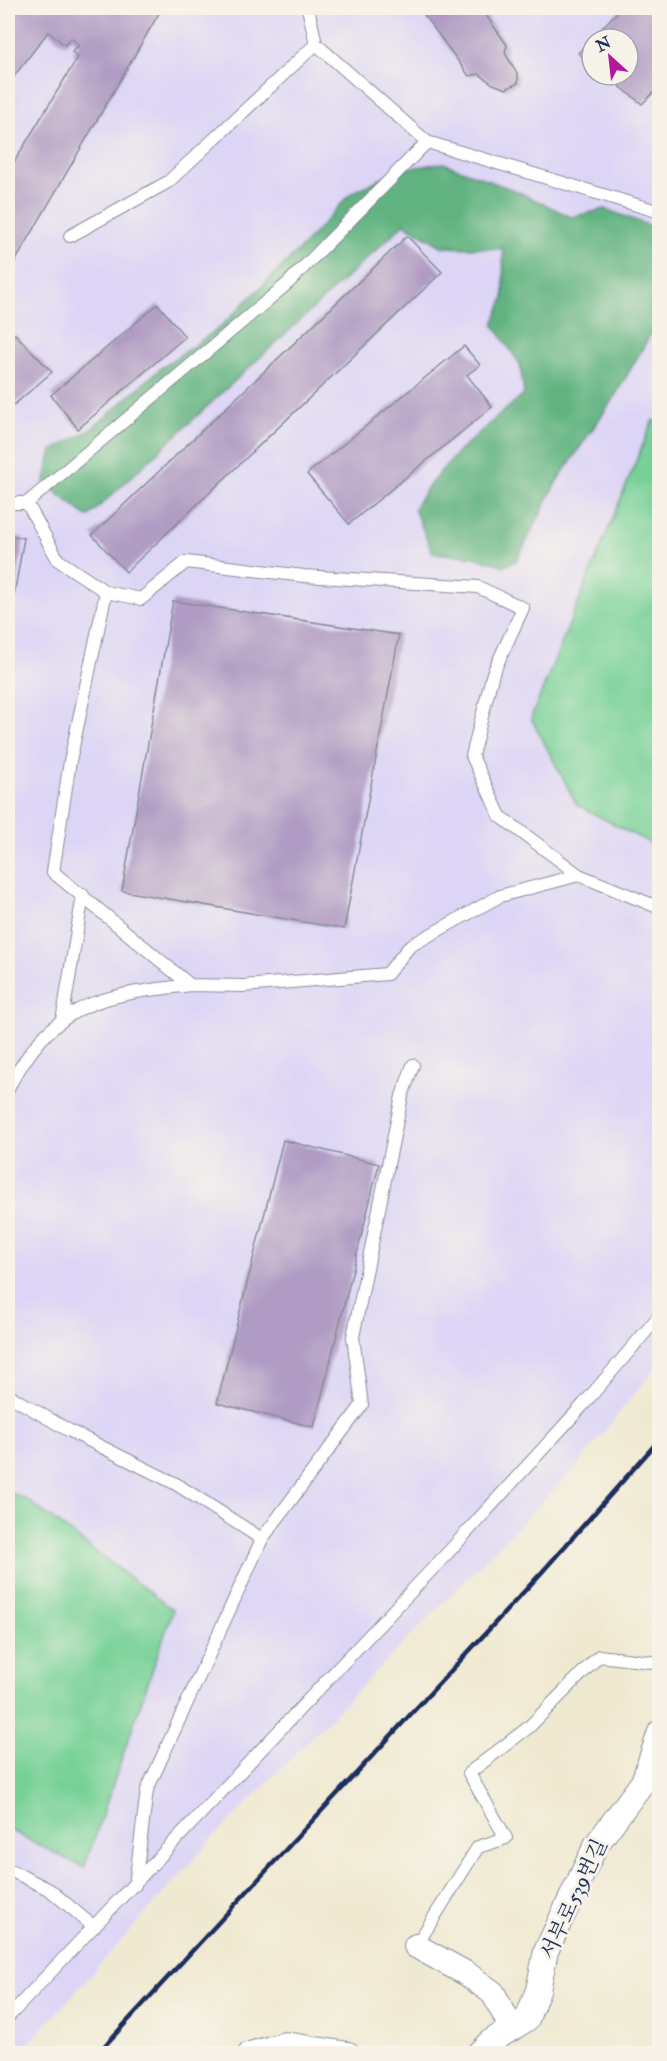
<svg xmlns="http://www.w3.org/2000/svg" width="667" height="2061" font-family="'IM FELL Double Pica','Noto Serif KR',serif">
  <style>
    .built { fill: #ddd5f6; fill-rule: evenodd }
    .green { fill: #77d197; stroke: #49807a; stroke-width: 1.5 }
    .forest { fill: #61b380; stroke: #3e716f; stroke-width: 1.5 }
    .building { fill: #b09bc4 }
    .lines { fill: none; stroke-linecap: round; stroke-linejoin: round }
    .lane-casing { stroke: #868c98; stroke-width: 14 }
    .street-casing { stroke: #868c98; stroke-width: 26 }
    .lane { stroke: #fff; stroke-width: 12 }
    .street { stroke: #fff; stroke-width: 24 }
    .rail { stroke: #1b2f5e; stroke-width: 4.5 }
    .labels { text-anchor: middle; dominant-baseline: central; stroke-width: 6; stroke-linejoin: round; paint-order: stroke }
    .street-label { font-size: 21px; fill: #1b2f5e; stroke: #f7f3e8 }
  </style>
  <rect width="100%" height="100%" fill="#f7f3e8"/>
  <filter id="ink" filterUnits="userSpaceOnUse"><feTurbulence type="fractalNoise" baseFrequency=".0167" numOctaves="2"/><feDisplacementMap in="SourceGraphic" scale="12" xChannelSelector="R" yChannelSelector="G"/><feConvolveMatrix kernelMatrix="1 2 1 2 8 2 1 2 1" color-interpolation-filters="sRGB"/></filter>
  <filter id="wash" filterUnits="userSpaceOnUse"><feTurbulence type="fractalNoise" baseFrequency=".008" numOctaves="4" result="noise"/><feDisplacementMap in="SourceGraphic" scale="24" xChannelSelector="R" yChannelSelector="G"/><feGaussianBlur stdDeviation="1.35" result="paint"/><feColorMatrix in="noise" values="0 0 0 0 0 0 0 0 0 0 0 0 0 0 0 0 0 1.4 0 .05"/><feComposite in="paint" operator="in"/></filter>
  <g filter="url(#wash)">
    <rect width="100%" height="100%" fill="#f0e9d2"/>
    <path class="built" d="M 8,8 L 659,8 L 659,1363 L 576,1467 L 214,1837 L 21,2053 L 8,2054 ZM 592,39 L 628,39 L 628,75 L 592,75 Z"/>
    <path class="green" d="M 653,420 L 660,425 L 659,848 L 577,805 L 531,718 Z
      M 8,1492 L 27,1500 L 173,1610 L 84,1868 L 8,1829 Z"/>
    <path class="forest" d="M 443,163 L 521,193 L 571,217 L 605,209 L 659,229 L 659,331 L 652,332 L 615,396 L 557,481 L 517,560 L 505,566 L 474,557 L 433,553 L 414,509 C 440,462 484,429 524,394 L 520,364 L 493,324 L 504,298 L 503,249 L 443,247 L 404,224 L 88,517 L 44,483 L 52,451 L 92,429 L 162,367 L 218,329 L 302,247 L 350,194 L 397,170 Z"/>
    <g id="blocks">
      <path class="building" d="M 16,8 L 162,8 L 12,267 L 8,264 L 8,172 L 78,57 L 72,52 L 79,45 L 71,38 L 65,45 L 48,32 L 8,84 L 8,20 Z
        M 419,8 L 481,8 L 507,45 L 505,53 L 518,75 L 518,83 L 506,89 L 493,84 L 479,74 L 469,76 Z
        M 621,8 L 660,8 L 660,86 L 642,104 L 606,75 L 628,75 L 628,39 L 592,39 L 592,64 L 578,53 Z
        M 407,236 L 442,272 L 126,572 L 92,535 Z
        M 158,304 L 185,337 L 78,429 L 51,395 Z
        M 15,334 L 52,372 L 8,410 L 8,341 Z
        M 464,346 L 480,365 L 467,375 L 492,407 L 349,524 L 307,474 Z
        M 8,535 L 24,538 L 14,595 L 8,593 Z
        M 173,601 L 399,635 L 344,929 L 122,891 Z
        M 283,1140 L 379,1164 L 314,1427 L 217,1403 Z"/>
    </g>
  </g>
  <g filter="url(#ink)">
    <use href="#blocks" fill-opacity="0" stroke="#868c98" stroke-width="1.5"/>
    <g class="lines">
      <defs>
        <path id="lane" d="M 308,8 L 316,44 L 427,142 L 660,212
          M 70,236 L 168,182 L 316,44
          M 8,503 L 27,503 L 288,283 L 427,142
          M 27,503 L 58,560 L 106,592 L 141,599 L 186,562 L 304,576 L 478,587 L 523,608 L 493,673 L 472,756 L 500,816 L 579,875 L 660,908
          M 106,592 L 70,761 L 53,872 L 190,985 L 243,986 L 387,974 L 410,946 L 500,896 L 579,875
          M 62,1021 L 83,895
          M 8,1090 C 11,1079 20,1069 26,1059 C 69,995 121,994 190,985
          M 8,1395 L 70,1431 L 176,1484 L 262,1539
          M 8,1869 L 50,1890 L 94,1927
          M 135,1885 L 147,1790 L 262,1539 L 362,1405 L 353,1337 L 402,1096 L 413,1065
          M 416,1946 L 478,1847 L 506,1838 L 469,1773 L 529,1727 L 599,1656 L 660,1663
          M 8,2017 L 455,1545 L 583,1405 L 660,1315"/>
        <path id="street" d="M 416,1946 L 467,1974 L 493,1993 L 512,2029
          M 250,2054 L 285,2044 L 348,2054
          M 478,2054 L 490,2042 L 527,2019 L 538,1990 L 546,1951 L 596,1845 L 643,1782 L 660,1732"/>
      </defs>
      <use href="#lane" class="lane-casing"/>
      <use href="#street" class="street-casing"/>
      <use href="#lane" class="lane"/>
      <use href="#street" class="street"/>
      <path class="rail" d="M 97,2054 L 543,1571 L 660,1439"/>
    </g>
  </g>
  <g class="labels">
    <g class="street-label">
      <text transform="translate(574 1899) rotate(-65)">서부로539번길</text>
    </g>
  </g>
  <rect width="667" height="2061" fill="none" stroke="#f7f3e8" stroke-width="30"/>
  <g transform="translate(610 57) rotate(333)"><circle r="28" fill="#f7f3e8" stroke="#9fa5b1" stroke-width="1.5"/>
  <path d="M0-4.5L10 22L0 15L-10 22Z" fill="#b5179e"/>
  <text y="-9" font-size="16" font-weight="bold" text-anchor="middle" fill="#1b2f5e">N</text>
  </g>
</svg>
